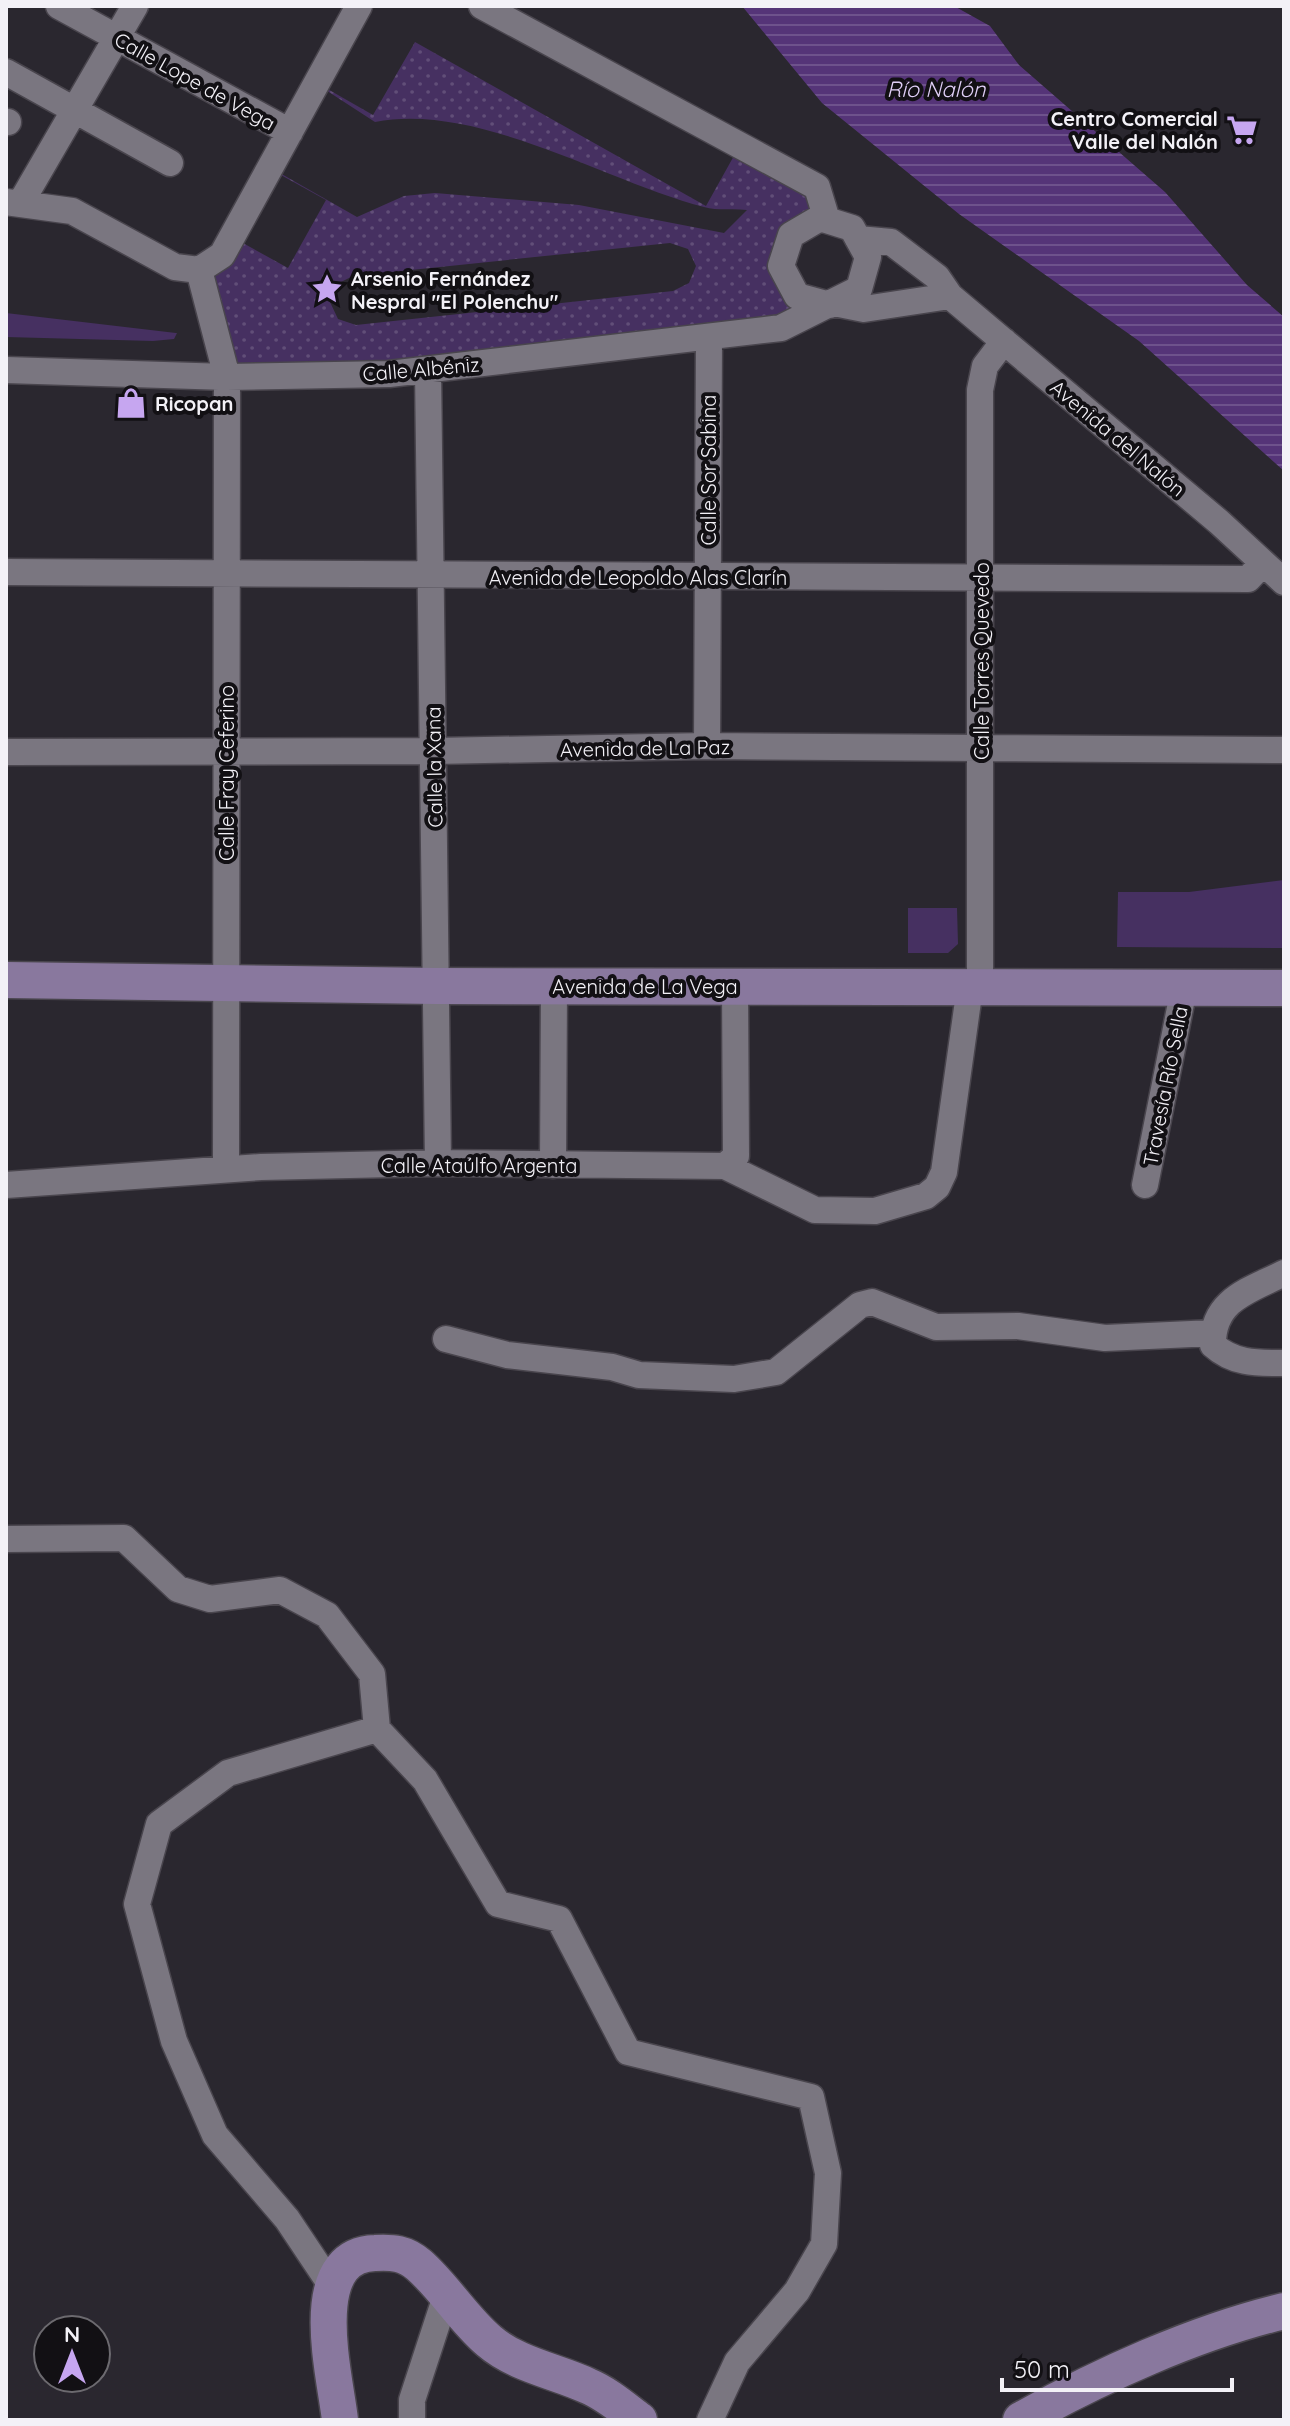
<svg xmlns="http://www.w3.org/2000/svg" width="1290" height="2426" font-family="Quicksand,sans-serif">
  <style>
    .green { fill: #463061 }
    .park { fill: url(#park-dots); fill-rule: evenodd }
    .water { fill: url(#water-rules) }
    .lines { fill: none; stroke-linecap: round; stroke-linejoin: round }
    .street-casing { stroke: #49454d; stroke-width: 29 }
    .secondary-casing { stroke: #49454d; stroke-width: 39 }
    .street { stroke: #7a7680; stroke-width: 26 }
    .secondary { stroke: #89789e; stroke-width: 36 }
    .labels { text-anchor: middle; dominant-baseline: central; stroke-width: 8; stroke-linejoin: round; paint-order: stroke }
    .street-label { font-size: 20px; fill: #f3f1f7; stroke: #121014 }
    .poi-label { font-size: 20px; font-weight: bold; fill: #f3f1f7; stroke: #121014; text-anchor: start }
    .water-label { font-size: 22px; font-style: italic; fill: #dfcef6; stroke: #121014 }
  </style>
  <defs>
    <pattern id="park-dots" width="8" height="8" patternUnits="userSpaceOnUse" patternTransform="scale(2)"><rect width="8" height="8" fill="#463061"/><path d="M2 2h.1M6 6h.1" fill="none" stroke="#614e78" stroke-width="1.8" stroke-linecap="round"/></pattern>
    <pattern id="water-rules" width="6" height="5" patternUnits="userSpaceOnUse" patternTransform="scale(2)"><rect width="6" height="5" fill="#553478"/><path d="M0 2.5h6" fill="none" stroke="#6e528c"/></pattern>
  </defs>
  <rect width="100%" height="100%" fill="#2a272f"/>
  <path class="green" d="M 6,313 L 176,333 L 177,333 L 174,339 L 153,341 L 6,337 Z
    M 1284,880 L 1283,948 L 1117,947 L 1118,892 L 1189,892 Z
    M 908,908 L 957,908 L 958,944 L 948,953 L 908,953 Z"/>
  <path class="park" d="M 415,42 L 706,206 L 740,145 L 817,187 L 820,218 L 781,266 L 830,305 L 781,328 L 227,377 L 199,270 L 232,237 L 288,268 L 326,200 L 270,169 L 317,83 L 373,115 ZM 318,85 L 375,122 C 478,102 605,181 704,207 C 718,211 733,208 747,210 L 724,233 L 579,205 L 435,193 L 404,196 L 357,217 L 271,168 ZM 670,243 L 688,249 L 696,266 L 689,283 L 673,291 L 356,325 L 338,319 L 330,302 L 337,284 L 353,276 Z"/>
  <path class="water" d="M 742,6 L 954,6 L 990,26 L 1019,65 L 1165,192 L 1247,285 L 1284,317 L 1284,471 L 1139,341 L 959,214 L 822,103 Z"/>
  <g class="lines">
    <defs>
      <path id="street" d="M 59,6 L 290,132
        M 482,6 L 817,187 L 827,220
        M 6,72 L 170,163
        M 6,122 L 8,122
        M 6,202 L 72,211 L 175,267 L 199,270
        M 20,204 L 135,6
        M 858,239 L 891,242 L 937,277 L 950,296 L 1219,522 L 1284,582
        M 199,270 L 227,377 L 226,1168
        M 199,270 L 222,255 L 359,6
        M 834,303 L 864,309 L 950,296
        M 6,370 L 227,377 L 389,374 L 781,328 L 859,289 L 868,257 L 852,228 L 820,218 L 791,235 L 781,266 L 797,296 L 830,305
        M 428,370 L 438,1163
        M 6,572 L 1248,579 L 1263,563
        M 707,746 L 709,337
        M 6,752 L 434,751 L 707,746 L 1284,750
        M 980,987 L 980,390 L 985,366 L 1004,341
        M 553,1165 L 554,986
        M 725,1166 L 736,1156 L 735,986
        M 6,1185 L 261,1167 L 438,1163 L 725,1166 L 815,1210 L 875,1211 L 926,1196 L 937,1187 L 944,1172 L 970,987
        M 1145,1185 L 1184,988
        M 1284,1273 C 1251,1290 1212,1299 1213,1345 C 1234,1364 1257,1363 1284,1363
        M 446,1339 L 507,1355 L 612,1367 L 639,1375 L 734,1379 L 776,1372 L 860,1305 L 872,1302 L 936,1327 L 1018,1326 L 1105,1338 L 1213,1333
        M 6,1539 L 124,1538 L 178,1589 L 210,1599 L 280,1590 L 327,1615 L 372,1674 L 377,1729 L 425,1780 L 498,1904 L 559,1919 L 628,2052 L 811,2097 L 828,2173 L 824,2244 L 797,2291 L 737,2362 L 710,2420
        M 331,2285 L 287,2219 L 215,2135 L 174,2041 L 137,1904 L 159,1824 L 228,1773 L 377,1729
        M 412,2420 L 412,2400 L 446,2296"/>
      <path id="secondary" d="M 6,980 L 436,986 L 1284,988
        M 340,2420 C 335,2375 303,2255 375,2253 C 393,2252 405,2253 419,2265 C 445,2288 463,2319 489,2341 C 517,2365 556,2371 588,2386 C 607,2394 623,2408 639,2420
        M 1021,2420 C 1099,2376 1196,2332 1284,2311"/>
    </defs>
    <use href="#street" class="street-casing"/>
    <use href="#secondary" class="secondary-casing"/>
    <use href="#street" class="street"/>
    <use href="#secondary" class="secondary"/>
  </g>
  <defs>
    <symbol id="supermarket-bare" viewBox="-9 -9 18 18"><path d="M-6-5.5h2.5l.6 2H6L4.5 2H-2.5L-4.4-4H-6ZM-1.5 3.2a1.3 1.3 0 1 0 .1 0ZM3 3.2a1.3 1.3 0 1 0 .1 0Z" fill="#c6a6f0" stroke="#121014" stroke-width="2.5" paint-order="stroke"/></symbol>
    <symbol id="sight-bare" viewBox="-9 -9 18 18"><path d="M0-6L1.8-2.2L6-1.7L2.9 1.2L3.7 5.4L0 3.3L-3.7 5.4L-2.9 1.2L-6-1.7L-1.8-2.2Z" fill="#c6a6f0" stroke="#121014" stroke-width="2.5" paint-order="stroke"/></symbol>
    <symbol id="shop-bare" viewBox="-9 -9 18 18"><path d="M-5-2.5h2.3a2.7 3.5 0 0 1 5.4 0H5L5.5 6h-11ZM-1.5-2.5h3a1.5 2.3 0 0 0-3 0Z" fill="#c6a6f0" stroke="#121014" stroke-width="2.5" paint-order="stroke"/></symbol>
  </defs>
  <g fill-rule="evenodd">
    <use href="#supermarket-bare" x="1220" y="108" width="44" height="44"/>
    <use href="#sight-bare" x="305" y="267" width="44" height="44"/>
    <use href="#shop-bare" x="109" y="381" width="44" height="44"/>
  </g>
  <g class="labels">
    <g class="street-label">
      <text transform="translate(195 81) rotate(29)">Calle Lope de Vega</text>
      <text transform="translate(421 369) rotate(-5)">Calle Albéniz</text>
      <text transform="translate(1118 438) rotate(40)">Avenida del Nalón</text>
      <text transform="translate(708 470) rotate(-90)">Calle Sor Sabina</text>
      <text x="638" y="577">Avenida de Leopoldo Alas Clarín</text>
      <text transform="translate(981 661) rotate(-90)">Calle Torres Quevedo</text>
      <text transform="translate(645 748) rotate(-1)">Avenida de La Paz</text>
      <text transform="translate(434 767) rotate(-91)">Calle la Xana</text>
      <text transform="translate(226 773) rotate(-90)">Calle Fray Ceferino</text>
      <text x="645" y="986">Avenida de La Vega</text>
      <text transform="translate(1165 1086) rotate(-79)">Travesía Río Sella</text>
      <text x="479" y="1165">Calle Ataúlfo Argenta</text>
    </g>
    <g class="poi-label">
      <text x="1218" y="118" text-anchor="end">Centro Comercial<tspan x="1218" dy="23">Valle del Nalón</tspan></text>
      <text x="351" y="278">Arsenio Fernández<tspan x="351" dy="23">Nespral "El Polenchu"</tspan></text>
      <text x="155" y="403">Ricopan</text>
    </g>
    <g class="water-label">
      <text x="936" y="89">Río Nalón</text>
    </g>
  </g>
  <rect width="1290" height="2426" fill="none" stroke="#f3f1f7" stroke-width="16"/>
  <g transform="translate(72 2354)"><circle r="38" fill="#121014" stroke="#6c6a6f" stroke-width="2"/>
  <path d="M0-6L14 30L0 20L-14 30Z" fill="#c6a6f0"/>
  <text y="-12" font-size="22" font-weight="bold" text-anchor="middle" fill="#f3f1f7">N</text>
  </g>
  <path d="M1002 2378v12h230v-12" fill="none" stroke="#f3f1f7" stroke-width="4"/>
  <text x="1014" y="2378" font-size="24" fill="#f3f1f7" stroke="#121014" stroke-width="6" paint-order="stroke">50 m</text>
</svg>
